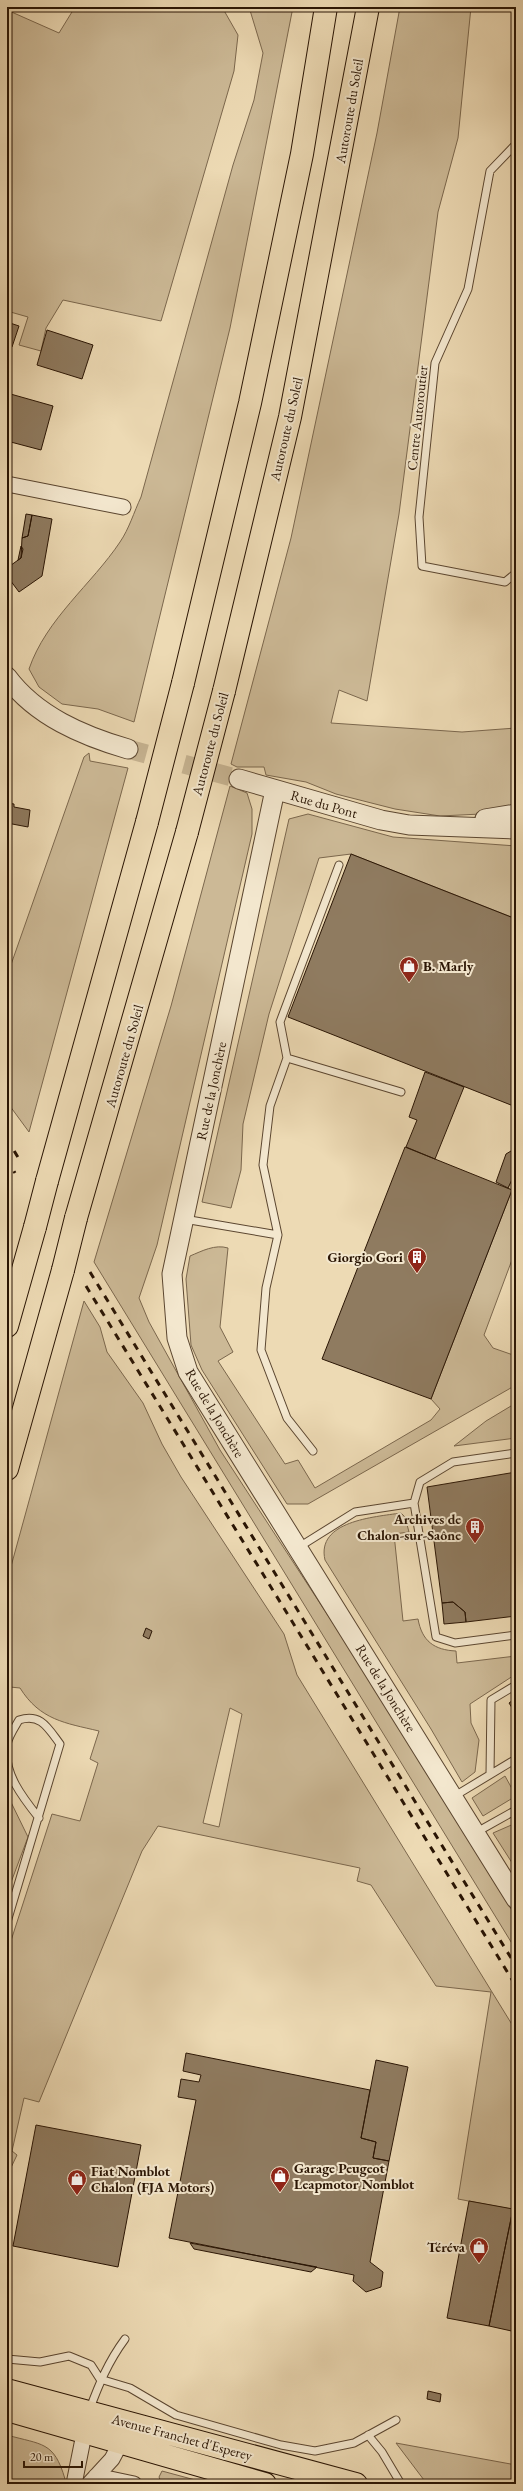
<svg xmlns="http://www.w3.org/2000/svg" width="523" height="2491" font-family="'EB Garamond',serif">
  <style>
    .green { fill: #ccb996; stroke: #7b674d; fill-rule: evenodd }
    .building { fill: #8f7b60; stroke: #2a1504 }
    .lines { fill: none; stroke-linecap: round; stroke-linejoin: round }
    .tertiary-tunnel { stroke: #c6b391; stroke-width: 19; stroke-dasharray: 19 10; stroke-linecap: butt }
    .service-casing { stroke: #5b4630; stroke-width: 9 }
    .minor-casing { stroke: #5b4630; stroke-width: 17 }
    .tertiary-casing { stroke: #5b4630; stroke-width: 21 }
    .primary-casing { stroke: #2a1504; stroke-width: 24 }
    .motorway-casing { stroke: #2a1504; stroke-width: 24 }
    .service { stroke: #f3e7ce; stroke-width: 7 }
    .minor { stroke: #f3e7ce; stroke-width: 15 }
    .tertiary { stroke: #f3e7ce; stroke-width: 19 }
    .primary { stroke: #eddab4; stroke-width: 22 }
    .motorway { stroke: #eddab4; stroke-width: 22 }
    .rail { stroke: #2a1504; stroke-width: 3; stroke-dasharray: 7 7; stroke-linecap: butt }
    .motorway-bridge-casing { stroke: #2a1504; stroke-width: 24; stroke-linecap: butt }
    .motorway-bridge { stroke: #eddab4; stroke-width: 22 }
    .labels { text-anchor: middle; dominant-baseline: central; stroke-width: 4; stroke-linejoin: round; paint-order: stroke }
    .street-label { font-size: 14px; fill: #2a1504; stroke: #f3e7ce }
    .poi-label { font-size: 14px; font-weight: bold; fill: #2a1504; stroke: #f3e7ce; text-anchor: start }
  </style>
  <rect width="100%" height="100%" fill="#eddab4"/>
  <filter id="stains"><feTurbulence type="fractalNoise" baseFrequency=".005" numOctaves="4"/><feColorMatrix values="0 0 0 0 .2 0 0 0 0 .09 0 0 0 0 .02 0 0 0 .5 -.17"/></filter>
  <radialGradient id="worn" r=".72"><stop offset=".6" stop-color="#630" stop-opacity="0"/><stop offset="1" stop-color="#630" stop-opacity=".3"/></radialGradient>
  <path class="green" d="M 75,7 L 222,7 L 238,35 L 234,71 L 161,321 L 63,300 L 46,328 L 41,351 L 19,345 L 28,317 L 7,311 L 7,10 L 59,33 Z
    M 249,7 L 293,7 L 230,328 L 134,722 L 98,709 L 62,704 L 39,687 L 29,669 C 46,619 92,584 120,542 C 129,529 134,512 141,497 L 233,165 L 254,100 L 263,53 Z
    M 400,7 L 471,7 L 458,138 L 438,212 L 399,514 L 367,701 L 339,690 L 331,723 L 462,732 L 516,728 L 516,806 L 481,814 L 440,816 L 395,809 L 336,794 L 306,782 L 266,775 L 264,767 L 237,767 L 231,764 L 291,538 L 377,133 Z
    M 89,753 L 90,761 L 128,768 L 29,1132 L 7,1102 L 7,976 L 84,757 Z
    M 230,786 L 247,793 L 252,809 L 252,834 L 157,1245 L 139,1298 L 149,1322 L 220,1450 L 357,1660 L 516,1917 L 516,1950 L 94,1262 L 171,1006 Z
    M 308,814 L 393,837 L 516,846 L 516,913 L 514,918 L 351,854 L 319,858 L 269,1014 L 243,1124 L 241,1170 L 231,1208 L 202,1202 L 289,819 Z
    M 516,1171 L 516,1249 L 484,1335 L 493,1348 L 516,1356 L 516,1385 L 308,1504 L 287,1504 L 202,1370 L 191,1345 L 186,1279 L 190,1256 C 202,1251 215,1244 228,1248 L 220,1327 L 233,1352 L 218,1361 L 285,1464 L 298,1460 L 315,1488 L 431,1420 L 440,1409 L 431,1399 L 512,1190 L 508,1188 Z
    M 84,1301 L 100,1327 L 107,1352 L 143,1403 L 162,1444 L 181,1477 L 284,1634 L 297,1675 L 516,2031 L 516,2210 L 458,2199 L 491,1992 L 436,1986 L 371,1885 L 357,1881 L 360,1868 L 158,1826 L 142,1851 L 39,2102 L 24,2098 L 12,2151 L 17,2155 L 7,2176 L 7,1953 L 52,1814 L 80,1821 L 98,1763 L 90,1759 L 99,1731 C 65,1723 40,1720 20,1688 L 10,1687 L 7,1696 L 7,1581 ZM 230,1708 L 242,1714 L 219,1827 L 203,1823 Z
    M 516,1403 L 516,1438 L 454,1446 L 486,1421 Z
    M 401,1513 L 405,1517 L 409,1532 L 394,1534 L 403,1621 L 418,1619 C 422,1641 434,1650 456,1651 L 457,1663 L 516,1656 L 516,1674 L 470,1704 L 471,1723 L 479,1740 L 475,1772 L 462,1782 L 431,1729 L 325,1560 C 316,1521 374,1517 401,1513 Z
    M 505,1776 L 516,1796 L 483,1816 L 472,1798 Z
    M 7,1794 L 28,1837 L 7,1893 Z
    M 516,1823 L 516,1869 L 493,1833 Z
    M 7,2435 C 42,2445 54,2441 65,2479 L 62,2484 L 21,2484 L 7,2480 Z
    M 396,2443 L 516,2465 L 516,2484 L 427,2484 Z
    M 162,2471 L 210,2484 L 167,2484 L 161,2482 L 159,2477 Z"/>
  <path class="building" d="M 7,322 L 19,326 L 12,347 L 7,345 Z
    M 47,330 L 93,345 L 82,379 L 37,365 Z
    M 7,393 L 53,406 L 41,450 L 7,441 Z
    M 26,514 L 32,515 L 28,536 L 22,538 Z
    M 32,515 L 52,519 L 42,576 L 19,592 L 7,576 L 7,568 L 21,558 L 22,538 L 28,536 Z
    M 21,546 L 23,549 L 21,558 L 18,560 Z
    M 7,803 L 14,804 L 14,807 L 30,810 L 28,827 L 7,823 Z
    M 351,854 L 516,919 L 516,1107 L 288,1017 Z
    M 425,1072 L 464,1087 L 435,1159 L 406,1147 L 417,1120 L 409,1117 Z
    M 405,1147 L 512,1190 L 431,1399 L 322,1359 Z
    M 516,1148 L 516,1171 L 508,1188 L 496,1182 L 506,1154 Z
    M 516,1472 L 516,1616 L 466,1622 L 465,1612 L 453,1602 L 442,1603 L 427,1487 Z
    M 453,1602 L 465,1612 L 466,1622 L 444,1624 L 442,1603 Z
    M 146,1628 L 152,1631 L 149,1639 L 143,1636 Z
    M 516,1698 L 516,1714 L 509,1703 Z
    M 186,2053 L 370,2090 L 361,2138 L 376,2142 L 373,2158 L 389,2161 L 370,2262 L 383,2272 L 381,2287 L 366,2292 L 353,2281 L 354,2275 L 169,2238 L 196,2100 L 178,2097 L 181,2079 L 199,2082 L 201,2075 L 183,2071 Z
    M 376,2060 L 408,2067 L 389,2161 L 373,2158 L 376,2142 L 361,2138 Z
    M 36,2125 L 141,2145 L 118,2267 L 13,2246 Z
    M 469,2201 L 513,2209 L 489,2326 L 447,2318 Z
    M 513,2209 L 516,2210 L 516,2332 L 489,2326 Z
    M 190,2243 L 317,2267 L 311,2272 L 194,2249 Z
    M 428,2391 L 441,2394 L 440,2402 L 427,2399 Z"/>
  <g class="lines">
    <path class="tertiary-tunnel" d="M 128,749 L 239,779"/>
    <defs>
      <path id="service" d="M 516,144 L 490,171 L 468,289 L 435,363 L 419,517 L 422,566 L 505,582 L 516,573
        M 287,1058 L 280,1022 L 339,865
        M 184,1219 L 278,1235 L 266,1288 L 261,1350 L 287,1418 L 313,1451
        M 278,1235 L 263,1165 L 270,1106 L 287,1058 L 401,1092
        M 516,1453 L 453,1462 L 420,1482 L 414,1503 L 436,1637 L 455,1643 L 516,1635
        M 299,1547 L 355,1512 L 414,1503
        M 490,1774 L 491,1700 L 516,1685
        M 453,1797 L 516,1759
        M 475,1833 L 516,1810
        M 7,1922 L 60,1744 C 48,1728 41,1713 19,1720 C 15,1727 8,1737 7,1745 C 3,1773 23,1798 39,1818
        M 7,2359 L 40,2362 L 69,2356 L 91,2365 L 100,2379 L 130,2388 L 176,2415 L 281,2445 L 315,2451 L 354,2443 L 396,2420
        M 89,2411 C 99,2384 108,2362 125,2339
        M 368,2435 L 382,2452 L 401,2484"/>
      <path id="minor" d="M 7,484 L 123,507
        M 96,2476 L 134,2484
        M 74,2484 L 86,2424
        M 89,2484 L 112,2459 L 120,2444 L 116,2435"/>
      <path id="tertiary" d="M 7,677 C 36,716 83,736 128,749
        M 239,779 L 381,820 L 409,825 L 516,829
        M 275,790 L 172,1274 L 177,1338 L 188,1372 L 516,1899
        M 485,819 L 516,814"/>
      <path id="primary" d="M 7,2390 L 356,2484
        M 7,2410 L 265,2484"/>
      <path id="motorway" d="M 183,683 L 250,403 L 302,154 L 326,7
        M 224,691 L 290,417 L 368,7
        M 47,1181 L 147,822
        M 76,1218 L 187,832
        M 7,1326 L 35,1227
        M 7,1469 L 63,1270"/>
    </defs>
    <use href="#service" class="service-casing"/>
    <use href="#minor" class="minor-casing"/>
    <use href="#tertiary" class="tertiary-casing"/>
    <use href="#primary" class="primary-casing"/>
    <use href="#motorway" class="motorway-casing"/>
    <use href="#service" class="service"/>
    <use href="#minor" class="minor"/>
    <use href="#tertiary" class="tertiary"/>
    <use href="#primary" class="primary"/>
    <use href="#motorway" class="motorway"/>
    <path class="rail" d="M 7,1139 L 19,1159
      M 7,1159 L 15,1173
      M 90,1272 L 516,1966
      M 86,1286 L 516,1986"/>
    <defs>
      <path id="motorway-bridge" d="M 147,822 L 183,683
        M 187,832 L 224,691
        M 35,1227 L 47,1181
        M 63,1270 L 76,1218"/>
    </defs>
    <use href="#motorway-bridge" class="motorway-bridge-casing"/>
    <use href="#motorway-bridge" class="motorway-bridge"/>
  </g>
  <defs>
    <symbol id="shop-pin" viewBox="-11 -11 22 30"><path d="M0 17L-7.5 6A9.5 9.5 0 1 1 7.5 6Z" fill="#8f2418" stroke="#f3e7ce"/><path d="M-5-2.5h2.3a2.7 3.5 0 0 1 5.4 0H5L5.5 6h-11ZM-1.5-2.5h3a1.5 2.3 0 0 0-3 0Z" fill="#fff"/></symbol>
    <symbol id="building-pin" viewBox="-11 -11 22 30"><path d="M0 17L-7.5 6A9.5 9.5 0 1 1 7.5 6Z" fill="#8f2418" stroke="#f3e7ce"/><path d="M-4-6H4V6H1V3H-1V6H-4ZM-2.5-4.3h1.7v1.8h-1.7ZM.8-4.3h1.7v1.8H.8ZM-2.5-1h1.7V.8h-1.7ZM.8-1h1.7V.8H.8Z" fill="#fff"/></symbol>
  </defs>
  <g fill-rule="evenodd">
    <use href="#shop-pin" x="398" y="955" width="22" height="30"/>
    <use href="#building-pin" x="406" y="1246" width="22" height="30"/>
    <use href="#building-pin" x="464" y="1516" width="22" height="30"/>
    <use href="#shop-pin" x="269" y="2165" width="22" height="30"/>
    <use href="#shop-pin" x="66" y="2168" width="22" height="30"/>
    <use href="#shop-pin" x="468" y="2236" width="22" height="30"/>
  </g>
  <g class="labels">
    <g class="street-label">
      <text transform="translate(349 111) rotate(-80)">Autoroute du Soleil</text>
      <text transform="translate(417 418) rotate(-84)">Centre Autoroutier</text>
      <text transform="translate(286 429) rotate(-77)">Autoroute du Soleil</text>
      <text transform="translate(210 744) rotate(-75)">Autoroute du Soleil</text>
      <text transform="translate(324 804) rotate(16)">Rue du Pont</text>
      <text transform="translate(124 1056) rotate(-74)">Autoroute du Soleil</text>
      <text transform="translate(211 1091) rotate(-78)">Rue de la Jonchère</text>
      <text transform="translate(215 1413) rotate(59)">Rue de la Jonchère</text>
      <text transform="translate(386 1688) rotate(58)">Rue de la Jonchère</text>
      <text transform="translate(182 2437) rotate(15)">Avenue Franchet d'Esperey</text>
    </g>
    <g class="poi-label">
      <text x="423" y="966">B. Marly</text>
      <text x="403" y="1257" text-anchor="end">Giorgio Gori</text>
      <text x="461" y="1519" text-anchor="end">Archives de<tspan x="461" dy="16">Chalon-sur-Saône</tspan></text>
      <text x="294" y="2168">Garage Peugeot<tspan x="294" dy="16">Leapmotor Nomblot</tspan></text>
      <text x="91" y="2171">Fiat Nomblot<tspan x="91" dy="16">Chalon (FJA Motors)</tspan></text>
      <text x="465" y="2247" text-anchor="end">Téréva</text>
    </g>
  </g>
  <rect width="523" height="2491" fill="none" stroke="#eddab4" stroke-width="24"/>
  <rect x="8" y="8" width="507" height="2475" fill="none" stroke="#2a1504" stroke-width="2"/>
  <rect x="12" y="12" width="499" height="2467" fill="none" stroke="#2a1504"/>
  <path d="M24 2461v6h58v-6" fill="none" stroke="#2a1504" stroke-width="2"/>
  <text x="30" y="2461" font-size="12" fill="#2a1504" stroke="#f3e7ce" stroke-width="3" paint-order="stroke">20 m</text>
  <rect width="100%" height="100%" filter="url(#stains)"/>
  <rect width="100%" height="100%" fill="url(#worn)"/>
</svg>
